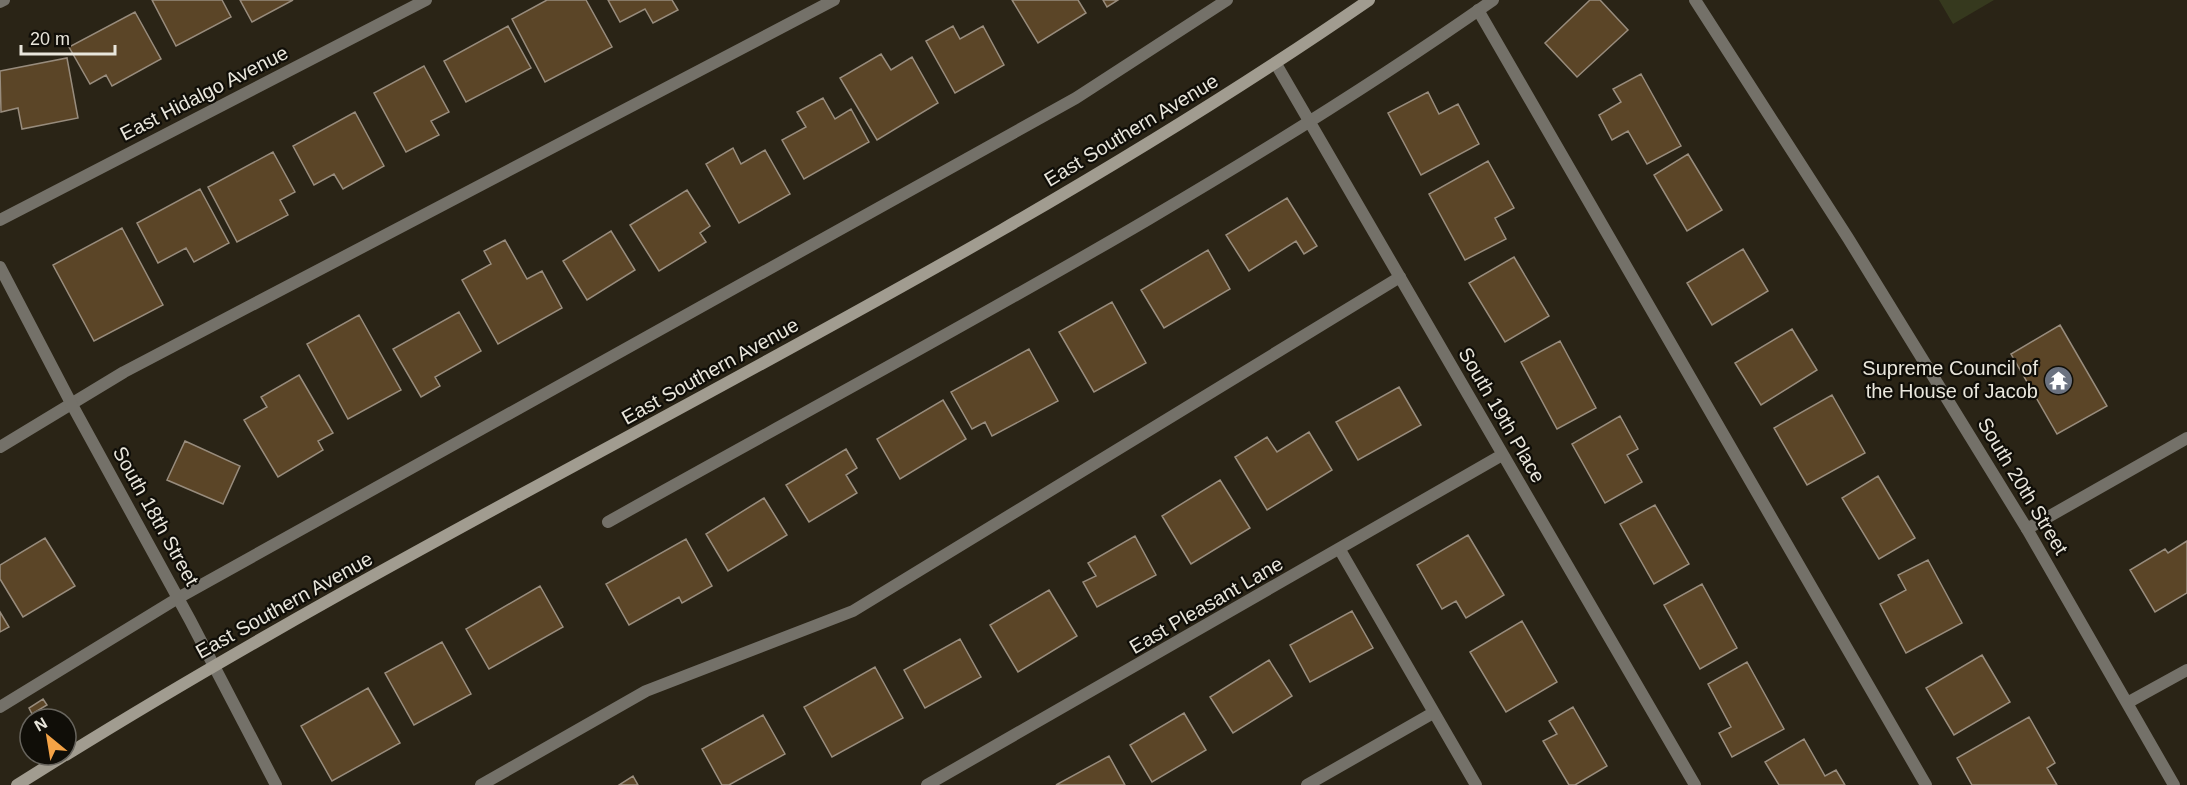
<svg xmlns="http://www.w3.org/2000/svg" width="2187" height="785" font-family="Arial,sans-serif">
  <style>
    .green { fill: #36391e }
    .building { fill: #5b4527; stroke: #988c7d; stroke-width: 1.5 }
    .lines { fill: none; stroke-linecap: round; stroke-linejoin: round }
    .service { stroke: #747169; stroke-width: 12 }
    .minor { stroke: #747169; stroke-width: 12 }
    .secondary { stroke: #a19c90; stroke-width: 12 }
    .labels { text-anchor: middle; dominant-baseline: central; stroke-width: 4.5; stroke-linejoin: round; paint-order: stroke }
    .street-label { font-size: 20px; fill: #e9e6dc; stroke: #100e08 }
    .poi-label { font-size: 20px; fill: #e9e6dc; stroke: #100e08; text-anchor: end }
  </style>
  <rect width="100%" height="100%" fill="#2a2416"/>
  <path class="green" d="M 1939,0 L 1994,0 L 1953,24 Z"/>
  <path class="building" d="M 152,0 L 222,0 L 231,17 L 176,46 Z
    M 240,0 L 293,0 L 252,22 Z
    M 547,0 L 586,0 L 612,47 L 545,82 L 512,19 Z
    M 608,0 L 672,0 L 678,10 L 653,23 L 645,9 L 620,22 Z
    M 1012,0 L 1078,0 L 1086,13 L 1038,43 Z
    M 1103,0 L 1118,0 L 1107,7 Z
    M 1590,0 L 1600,0 L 1628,30 L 1577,77 L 1545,43 Z
    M 135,12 L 161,59 L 112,86 L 106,75 L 90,84 L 69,47 Z
    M 508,26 L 531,68 L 466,102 L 444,61 Z
    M 953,26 L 960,39 L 983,26 L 1004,65 L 955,93 L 926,41 Z
    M 881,54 L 891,70 L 912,57 L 938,103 L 877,140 L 840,78 Z
    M 67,58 L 78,118 L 22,129 L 18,108 L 1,112 L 0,71 Z
    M 424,66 L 449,112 L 431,121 L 439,135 L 406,152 L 374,93 Z
    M 1641,74 L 1681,146 L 1647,164 L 1628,131 L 1612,140 L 1599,115 L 1621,102 L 1613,89 Z
    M 1428,92 L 1439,114 L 1458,104 L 1479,144 L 1421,175 L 1388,113 Z
    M 823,98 L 835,119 L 851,109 L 869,142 L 804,179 L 782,140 L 806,127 L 797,112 Z
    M 355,112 L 384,166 L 343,189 L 334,174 L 314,185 L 293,146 Z
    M 733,148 L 741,164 L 765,150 L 790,194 L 739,223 L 706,164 Z
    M 273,152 L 295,192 L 280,200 L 288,215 L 237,242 L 208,187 Z
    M 1688,154 L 1722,210 L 1687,231 L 1654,175 Z
    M 1488,161 L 1514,208 L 1495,218 L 1506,239 L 1465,260 L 1429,194 Z
    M 200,189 L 229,243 L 194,262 L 186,248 L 158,263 L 137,223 Z
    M 687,190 L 710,226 L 700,233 L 706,242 L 659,271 L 630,225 Z
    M 1287,198 L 1317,246 L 1304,254 L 1296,241 L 1249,271 L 1226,235 Z
    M 122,228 L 163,305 L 94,341 L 53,265 Z
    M 611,231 L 635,270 L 587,300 L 563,261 Z
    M 505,240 L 527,279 L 542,271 L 562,308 L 498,344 L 462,280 L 491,264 L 484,251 Z
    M 1743,249 L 1768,291 L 1712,325 L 1687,283 Z
    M 1208,250 L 1230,289 L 1164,328 L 1141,290 Z
    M 1514,257 L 1549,316 L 1505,342 L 1469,283 Z
    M 1112,302 L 1146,363 L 1094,392 L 1059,332 Z
    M 459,312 L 481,351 L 435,377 L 440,386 L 421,397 L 393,349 Z
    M 359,315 L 401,390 L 348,419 L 307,344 Z
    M 2060,325 L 2107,406 L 2057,434 L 2011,354 Z
    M 1792,329 L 1817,370 L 1761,405 L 1735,363 Z
    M 1560,341 L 1596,408 L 1557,429 L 1521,362 Z
    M 1029,349 L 1058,401 L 992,436 L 985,422 L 972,429 L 951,392 Z
    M 299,375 L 333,433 L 318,441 L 323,450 L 278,477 L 244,420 L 267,407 L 261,397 Z
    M 1399,387 L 1421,425 L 1358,460 L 1336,422 Z
    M 1832,395 L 1865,453 L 1807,485 L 1774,428 Z
    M 943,400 L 966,439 L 900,479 L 877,439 Z
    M 1620,416 L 1638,449 L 1627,455 L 1642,482 L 1605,503 L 1572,444 Z
    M 1309,432 L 1332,470 L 1267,510 L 1235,457 L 1267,437 L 1277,452 Z
    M 185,441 L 240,466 L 223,504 L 167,480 Z
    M 846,449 L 857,468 L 846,475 L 857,493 L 809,522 L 786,485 Z
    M 1878,476 L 1915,538 L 1879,559 L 1842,498 Z
    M 1220,480 L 1250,528 L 1191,564 L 1162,516 Z
    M 764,498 L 787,535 L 728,571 L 706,534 Z
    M 1655,505 L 1689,564 L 1654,584 L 1620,524 Z
    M 1468,535 L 1504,595 L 1466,618 L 1456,601 L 1442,609 L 1417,565 Z
    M 1135,536 L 1156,575 L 1097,607 L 1083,582 L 1096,576 L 1088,563 Z
    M 45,538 L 75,586 L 23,617 L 0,579 L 0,565 Z
    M 686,539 L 712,586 L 682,603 L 679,597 L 629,625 L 606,584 Z
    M 2187,541 L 2187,593 L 2155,612 L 2130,570 L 2165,549 L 2168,553 Z
    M 1928,560 L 1962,623 L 1906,653 L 1880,604 L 1906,590 L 1898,575 Z
    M 1702,584 L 1737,648 L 1700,669 L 1664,605 Z
    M 540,586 L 563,627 L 489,669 L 466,629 Z
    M 1049,590 L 1077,636 L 1018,672 L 990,625 Z
    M 1352,611 L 1373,648 L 1310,682 L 1290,645 Z
    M 0,612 L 9,627 L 0,632 Z
    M 1522,621 L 1557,682 L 1506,712 L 1470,652 Z
    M 960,639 L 981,677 L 925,708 L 904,670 Z
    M 442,642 L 471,694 L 414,725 L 385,673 Z
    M 1982,655 L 2010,702 L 1954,735 L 1926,688 Z
    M 1269,660 L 1292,696 L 1233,733 L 1210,697 Z
    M 1747,662 L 1784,729 L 1732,757 L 1719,733 L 1731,727 L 1708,684 Z
    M 875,667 L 903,718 L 832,757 L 804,707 Z
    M 368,688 L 400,743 L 332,781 L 301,726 Z
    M 43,699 L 47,705 L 32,714 L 29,708 Z
    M 1573,707 L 1607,766 L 1575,785 L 1569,785 L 1543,741 L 1557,734 L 1549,721 Z
    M 1184,713 L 1206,750 L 1152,782 L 1130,745 Z
    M 763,715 L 785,754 L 729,785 L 722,785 L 702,749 Z
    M 2029,717 L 2055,763 L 2047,768 L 2057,785 L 1972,785 L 1957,758 Z
    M 1804,739 L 1825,776 L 1836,770 L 1845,785 L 1779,785 L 1765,762 Z
    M 1109,756 L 1125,785 L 1056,785 Z
    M 633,776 L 638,785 L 619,785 Z"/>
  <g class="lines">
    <path class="service" d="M 0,2 L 4,0
      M 1478,10 L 1926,785
      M 0,447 L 124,372 L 834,0
      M 2027,529 L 2187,438
      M 1340,550 L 1476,785
      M 481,785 L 646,691 L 853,611 L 1400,277
      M 1307,785 L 1433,713"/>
    <path class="minor" d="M 1695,0 L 1848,238 L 2027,529 L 2174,785
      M 1276,64 L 1695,785
      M 0,220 L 426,0
      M 0,267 L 71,403 L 190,620 L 276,785
      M 608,522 C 904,356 1215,195 1493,0
      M 2127,703 L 2187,670
      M 0,707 L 178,598 L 1076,98 L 1227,0
      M 927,785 L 1502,455"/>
    <path class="secondary" d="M 66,755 C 493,490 955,286 1369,0
      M 17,785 L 65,755"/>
  </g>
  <defs>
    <symbol id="temple-disc" viewBox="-11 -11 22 22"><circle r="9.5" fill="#6b7280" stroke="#100e08"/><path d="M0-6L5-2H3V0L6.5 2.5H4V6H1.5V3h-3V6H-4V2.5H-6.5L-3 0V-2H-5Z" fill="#fff"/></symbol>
  </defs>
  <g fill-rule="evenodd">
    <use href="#temple-disc" x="2042" y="364" width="33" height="33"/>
  </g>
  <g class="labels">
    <g class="street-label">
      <text transform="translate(204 93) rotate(-27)">East Hidalgo Avenue</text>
      <text transform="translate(1131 130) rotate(-31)">East Southern Avenue</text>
      <text transform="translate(710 371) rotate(-29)">East Southern Avenue</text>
      <text transform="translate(1502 415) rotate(60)">South 19th Place</text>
      <text transform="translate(2023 486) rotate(59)">South 20th Street</text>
      <text transform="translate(156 516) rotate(61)">South 18th Street</text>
      <text transform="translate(284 605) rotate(-29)">East Southern Avenue</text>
      <text transform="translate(1206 605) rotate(-30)">East Pleasant Lane</text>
    </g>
    <g class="poi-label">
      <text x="2038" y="368">Supreme Council of<tspan x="2038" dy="23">the House of Jacob</tspan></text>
    </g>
  </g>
  <g transform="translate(48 737) rotate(330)"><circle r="28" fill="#100e08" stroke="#67645d" stroke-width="1.5"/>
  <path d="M0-4.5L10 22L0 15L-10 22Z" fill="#f5a346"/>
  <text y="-9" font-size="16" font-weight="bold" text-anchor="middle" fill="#e9e6dc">N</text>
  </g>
  <path d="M21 45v9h94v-9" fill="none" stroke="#e9e6dc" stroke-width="3"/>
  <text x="30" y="45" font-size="18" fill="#e9e6dc" stroke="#100e08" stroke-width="4.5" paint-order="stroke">20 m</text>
</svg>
